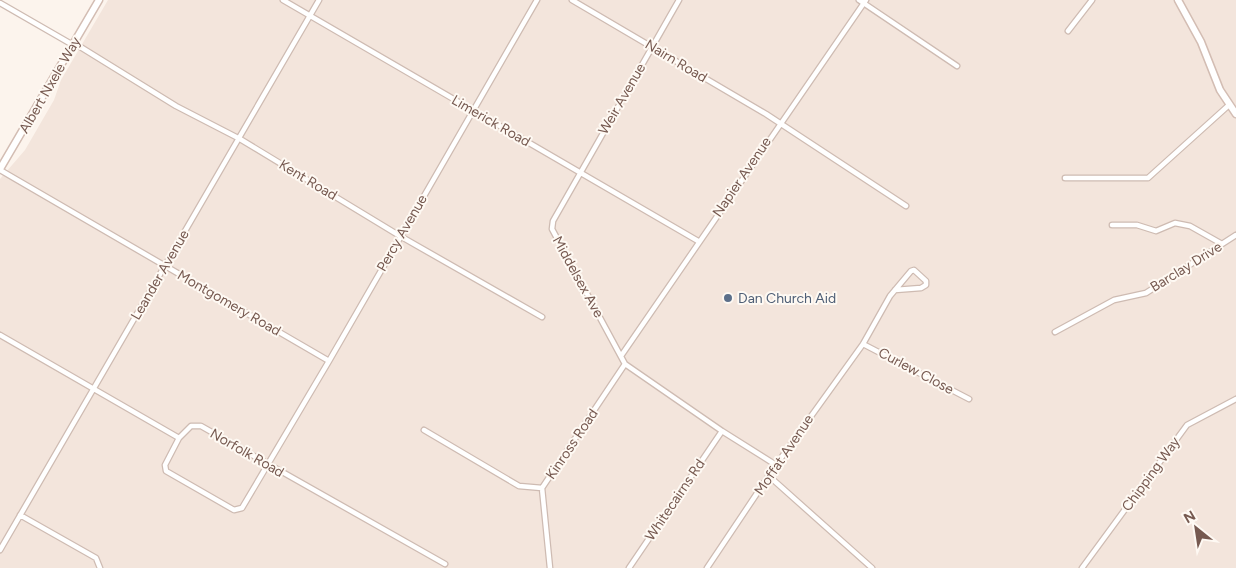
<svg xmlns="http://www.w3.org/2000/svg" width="1236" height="568" font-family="Figtree,sans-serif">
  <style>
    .residential { fill: #f3e5dc }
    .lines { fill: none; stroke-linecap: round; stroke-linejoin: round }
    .street-casing { stroke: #cebbb2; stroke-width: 7 }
    .secondary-casing { stroke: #d3bdb3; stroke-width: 9 }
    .street { stroke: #fff; stroke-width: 4.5 }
    .secondary { stroke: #fff; stroke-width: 6 }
    .service-dot { fill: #5c6f8a; stroke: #fef9f3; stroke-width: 2 }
    .labels { text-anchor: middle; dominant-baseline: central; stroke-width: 4; stroke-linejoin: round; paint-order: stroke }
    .street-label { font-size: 14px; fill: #765950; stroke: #fef9f3 }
    .service-label { font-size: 14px; fill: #4e5e75; stroke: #fef9f3; text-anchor: start }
  </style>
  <rect width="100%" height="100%" fill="#fcf4ed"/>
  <path class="residential" d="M 108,0 L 1236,0 L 1236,568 L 0,568 L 0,179 L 25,150 L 54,100 L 61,80 Z"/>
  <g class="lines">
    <defs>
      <path id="street" d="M 283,0 L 698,241
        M 572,0 L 766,114 L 906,206
        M 679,0 L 553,221 L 552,229 L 625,364 L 722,431 L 776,465
        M 859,0 L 957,66
        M 0,3 L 73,45
        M 1068,31 L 1092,0
        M 74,43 L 176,106 L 240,139 L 400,236 L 542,317
        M 0,170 L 329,361
        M 1065,178 L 1148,178 L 1229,105
        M 1112,225 L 1137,225 L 1156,231 L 1175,223 L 1190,226 L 1222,244
        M 1055,332 L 1114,300 L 1146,293 L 1236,235
        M 0,335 L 179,438 L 191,426 L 201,426 L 445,564
        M 863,344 L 969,399
        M 621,356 L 866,0
        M 424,430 L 519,486 L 542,488 L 625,364
        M 179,438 L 165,465 L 166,471 L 234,510 L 242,508 L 329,361 L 537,0
        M 770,477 L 872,568
        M 542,488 L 550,568
        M 20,515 L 96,558 L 100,568
        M 0,550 L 319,0
        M 629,568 L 722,431
        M 707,568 L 776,465 L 863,344 L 890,296 L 911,271 L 914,270 L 926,281 L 926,285 L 921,288 L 895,290
        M 1082,568 L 1187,425 L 1236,399"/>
      <path id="secondary" d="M 1178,0 L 1201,42 L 1220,90 L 1236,114
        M 0,169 L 99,0"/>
    </defs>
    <use href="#street" class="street-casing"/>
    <use href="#secondary" class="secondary-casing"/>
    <use href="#street" class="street"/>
    <use href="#secondary" class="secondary"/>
  </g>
  <circle class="service-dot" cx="728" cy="298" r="5"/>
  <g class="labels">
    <g class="street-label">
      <text transform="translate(676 61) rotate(31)">Nairn Road</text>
      <text transform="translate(50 85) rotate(-60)">Albert Nxele Way</text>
      <text transform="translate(622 99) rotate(-60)">Weir Avenue</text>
      <text transform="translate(491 121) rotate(30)">Limerick Road</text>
      <text transform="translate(742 177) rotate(-56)">Napier Avenue</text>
      <text transform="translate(308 180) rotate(31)">Kent Road</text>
      <text transform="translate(402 233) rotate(-60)">Percy Avenue</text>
      <text transform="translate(1186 267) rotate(-32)">Barclay Drive</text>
      <text transform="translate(160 275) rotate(-60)">Leander Avenue</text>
      <text transform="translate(578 277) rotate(61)">Middelsex Ave</text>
      <text transform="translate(229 303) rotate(30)">Montgomery Road</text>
      <text transform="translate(916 371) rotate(28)">Curlew Close</text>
      <text transform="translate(572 444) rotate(-56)">Kinross Road</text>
      <text transform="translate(247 453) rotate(30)">Norfolk Road</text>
      <text transform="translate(784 455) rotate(-56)">Moffat Avenue</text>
      <text transform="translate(1151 474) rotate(-54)">Chipping Way</text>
      <text transform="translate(675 500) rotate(-56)">Whitecairns Rd</text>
    </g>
    <g class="service-label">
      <text x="738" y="298">Dan Church Aid</text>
    </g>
  </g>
  <g transform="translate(1196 528) rotate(330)" stroke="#fef9f3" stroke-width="4" paint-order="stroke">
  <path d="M0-4L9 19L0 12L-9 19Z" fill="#765950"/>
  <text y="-8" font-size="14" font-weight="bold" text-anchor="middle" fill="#765950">N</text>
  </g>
</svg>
